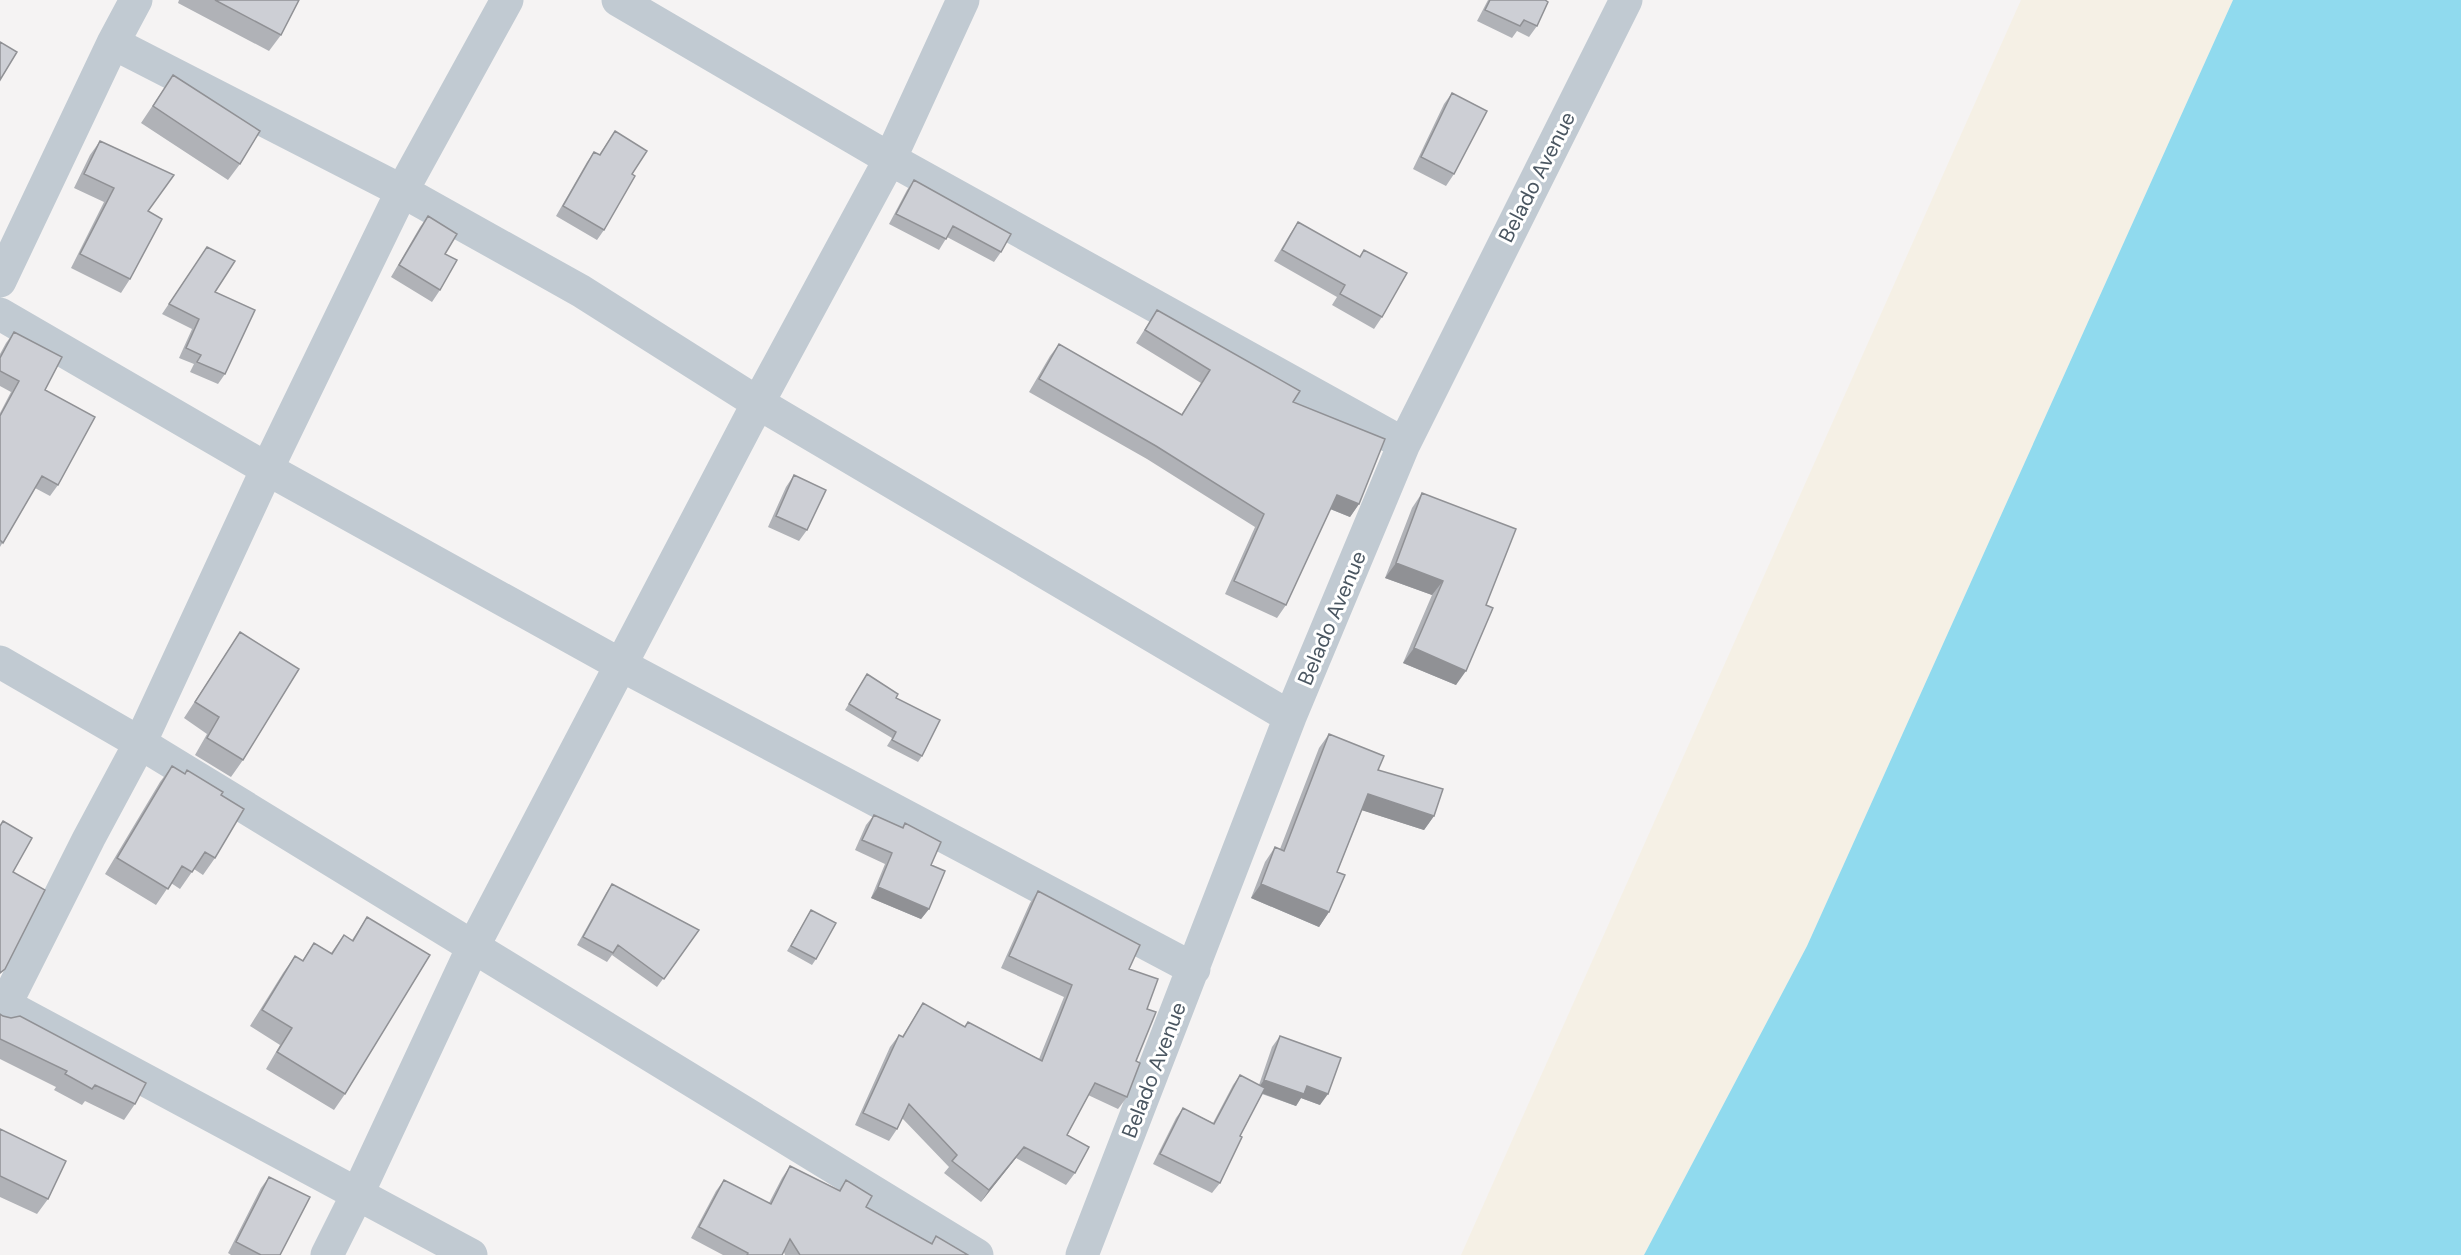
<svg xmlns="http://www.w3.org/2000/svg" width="2461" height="1255" font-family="'DM Sans',sans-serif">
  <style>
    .sand { fill: #f5f0e5 }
    .water { fill: #90daee }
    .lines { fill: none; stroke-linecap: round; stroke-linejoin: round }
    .minor { stroke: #c1cad2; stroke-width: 33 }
    .wall { fill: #b0b2b7 }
    .shaded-wall { fill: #909195 }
    .building { fill: #cdcfd5; stroke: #909195; stroke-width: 1.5 }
    .labels { text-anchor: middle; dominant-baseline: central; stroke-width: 6; stroke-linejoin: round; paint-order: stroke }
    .street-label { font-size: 21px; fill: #4a5661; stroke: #fff }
  </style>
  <rect width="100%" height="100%" fill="#f5f3f3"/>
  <path class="sand" d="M 2021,0 L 2233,0 L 1807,946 L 1644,1255 L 1461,1255 Z"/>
  <path class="water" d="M 2233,0 L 2461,0 L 2461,1255 L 1644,1255 L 1807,946 Z"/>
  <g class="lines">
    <path class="minor" d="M 618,0 L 890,159 L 1404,444
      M 113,43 L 402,191 L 581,291 L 758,403 L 1290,717
      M 0,281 L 113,43 L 136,0
      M 0,314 L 267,469 L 621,665 L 1194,969
      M 0,662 L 140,743 L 977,1255
      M 0,1002 L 471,1255
      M 0,1015 L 89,838 L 140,743 L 267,469 L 402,191 L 507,0
      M 327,1255 L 358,1193 L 473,947 L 758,403 L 890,159 L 963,0
      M 1082,1255 L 1290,717 L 1404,444 L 1626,0"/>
  </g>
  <path class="wall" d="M 179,0 L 299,0 L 281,35 L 269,51 L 178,3 Z
    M 1488,0 L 1545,0 L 1537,26 L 1529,37 L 1517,31 L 1512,38 L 1477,21 Z
    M 173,75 L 240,164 L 228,180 L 141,123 Z
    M 1452,93 L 1454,174 L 1446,186 L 1413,169 L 1444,104 Z
    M 615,131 L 632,174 L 604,230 L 597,240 L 556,216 L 587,162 L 594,152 L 599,155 Z
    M 100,141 L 148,211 L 130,279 L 121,293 L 71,268 L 104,202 L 74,188 L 90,155 Z
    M 914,180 L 1001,252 L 994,262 L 947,237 L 939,250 L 889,224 L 907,190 Z
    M 428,216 L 445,254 L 440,290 L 432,302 L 391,277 L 420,227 Z
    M 1298,222 L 1359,257 L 1364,250 L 1382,317 L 1374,329 L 1332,305 L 1337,297 L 1274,261 L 1290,234 Z
    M 207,247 L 215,292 L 225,374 L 218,384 L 190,372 L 194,364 L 179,358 L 192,329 L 162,314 Z
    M 1157,310 L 1293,402 L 1359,504 L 1350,517 L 1330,509 L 1286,605 L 1277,618 L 1225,594 L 1255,527 L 1147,459 L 1029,392 L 1050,356 L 1059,344 L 1181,415 L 1201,383 L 1136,343 Z
    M 14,332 L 45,390 L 58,485 L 50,496 L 35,488 L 0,547 L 0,413 L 11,392 L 0,386 L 0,354 L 6,343 Z
    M 794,475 L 807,530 L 799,541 L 768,527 L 786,487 Z
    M 1422,493 L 1486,605 L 1456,685 L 1403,663 L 1432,595 L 1385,578 L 1412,508 Z
    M 240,632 L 243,760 L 231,777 L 195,755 L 207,734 L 184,718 Z
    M 867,674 L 896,698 L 922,756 L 918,762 L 887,746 L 892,738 L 845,710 Z
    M 1329,734 L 1378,770 L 1434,816 L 1424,830 L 1362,810 L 1337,872 L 1329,912 L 1319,927 L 1251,898 L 1265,862 L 1275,847 L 1280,849 L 1319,748 Z
    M 172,766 L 221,795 L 215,858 L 203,875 L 194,869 L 180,889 L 171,883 L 156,905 L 105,874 L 160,782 Z
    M 874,815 L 902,827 L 905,823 L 931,865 L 929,909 L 921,919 L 871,898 L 885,864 L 855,850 L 866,825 Z
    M 612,884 L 699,930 L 657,987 L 612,955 L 607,962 L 577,945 L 606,893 Z
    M 1038,891 L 1129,969 L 1147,1009 L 1136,1061 L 1127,1097 L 1118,1109 L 1088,1095 L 1067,1135 L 1075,1173 L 1066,1185 L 1016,1158 L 981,1202 L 944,1173 L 949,1167 L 902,1118 L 897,1129 L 889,1141 L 855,1125 L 890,1047 L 899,1035 L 902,1037 L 923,1003 L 964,1027 L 968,1022 L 1039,1059 L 1064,997 L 1001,968 L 1030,903 Z
    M 811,910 L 816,959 L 812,965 L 787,951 Z
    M 367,917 L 345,1094 L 334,1110 L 266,1069 L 280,1045 L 250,1026 L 283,973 L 295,956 L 302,961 L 314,943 L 331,953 L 344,935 L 352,940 Z
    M 0,1014 L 135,1104 L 124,1120 L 85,1101 L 82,1105 L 54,1090 L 56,1087 L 0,1059 Z
    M 1280,1036 L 1320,1105 L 1301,1098 L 1296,1106 L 1262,1094 L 1240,1136 L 1220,1183 L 1212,1193 L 1153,1164 L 1176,1118 L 1183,1108 L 1213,1123 L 1233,1085 L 1240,1075 L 1259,1085 L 1272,1047 Z
    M 0,1129 L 48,1199 L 37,1214 L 0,1197 Z
    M 790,1166 L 839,1190 L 846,1180 L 866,1207 L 931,1243 L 936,1236 L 968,1255 L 785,1255 L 784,1252 L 782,1255 L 723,1255 L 691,1238 L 716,1191 L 724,1180 L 769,1203 L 782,1178 Z
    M 269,1177 L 280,1255 L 231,1255 L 228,1253 L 261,1188 Z"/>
  <path class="shaded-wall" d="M 1337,495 L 1359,504 L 1350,517 L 1328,508 Z
    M 1396,563 L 1443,581 L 1432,595 L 1385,578 Z
    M 1414,648 L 1466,671 L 1456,685 L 1403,663 Z
    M 1368,794 L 1434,816 L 1424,830 L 1358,809 Z
    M 1261,884 L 1329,912 L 1319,927 L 1251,898 Z
    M 878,887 L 929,909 L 921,919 L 871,898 Z
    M 1264,1080 L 1307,1086 L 1328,1094 L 1320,1105 L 1301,1098 L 1296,1106 L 1256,1091 Z
    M 1024,1147 L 1016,1158 L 981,1202 L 989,1190 Z"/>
  <path class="building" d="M 215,0 L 299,0 L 281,35 Z
    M 1490,0 L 1545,0 L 1548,2 L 1537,26 L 1524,20 L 1520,26 L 1485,10 Z
    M 0,42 L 17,52 L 0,80 Z
    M 173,75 L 260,131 L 240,164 L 153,106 Z
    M 1452,93 L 1487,111 L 1454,174 L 1421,157 Z
    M 615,131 L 647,151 L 632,174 L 635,176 L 604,230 L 563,206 L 594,152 L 600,155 Z
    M 100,141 L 174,175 L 148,211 L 162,219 L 130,279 L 80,254 L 114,188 L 84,174 Z
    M 914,180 L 1011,234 L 1001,252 L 953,226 L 946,239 L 896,214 Z
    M 428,216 L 457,234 L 445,254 L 457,260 L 440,290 L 399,265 Z
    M 1298,222 L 1360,257 L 1364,250 L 1407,273 L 1382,317 L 1340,294 L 1345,285 L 1282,250 Z
    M 207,247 L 235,261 L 215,292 L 255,310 L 225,374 L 197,362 L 201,355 L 186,348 L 199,319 L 169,304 Z
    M 1157,310 L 1300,391 L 1293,402 L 1385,439 L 1359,504 L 1337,495 L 1286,605 L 1234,581 L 1264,514 L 1156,446 L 1039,379 L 1059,344 L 1182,415 L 1210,370 L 1145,330 Z
    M 14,332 L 62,357 L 45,390 L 95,417 L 58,485 L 42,476 L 3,543 L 0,540 L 0,416 L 19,381 L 0,371 L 0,358 Z
    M 794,475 L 826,490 L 807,530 L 776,516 Z
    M 1422,493 L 1516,529 L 1486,605 L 1493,608 L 1466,671 L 1414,648 L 1443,581 L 1396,563 Z
    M 240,632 L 299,669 L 243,760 L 207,738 L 219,717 L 195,702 Z
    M 867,674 L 898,694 L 896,698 L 940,720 L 922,756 L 892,740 L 896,732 L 849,704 Z
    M 1329,734 L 1384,756 L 1378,770 L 1443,789 L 1434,816 L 1368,794 L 1337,872 L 1345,875 L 1329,912 L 1261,884 L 1275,847 L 1284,851 Z
    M 172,766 L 185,774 L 187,770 L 223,792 L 221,795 L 244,809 L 215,858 L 205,852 L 192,872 L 182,866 L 168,889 L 117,858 Z
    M 874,815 L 903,828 L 905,823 L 941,842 L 931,865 L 945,871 L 929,909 L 878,887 L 892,853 L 862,840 Z
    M 3,821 L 32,838 L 13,872 L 45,890 L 5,969 L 0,973 L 0,826 Z
    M 612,884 L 699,930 L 664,979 L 618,945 L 613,953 L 583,937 Z
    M 1038,891 L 1140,945 L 1129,969 L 1158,979 L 1147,1009 L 1156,1012 L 1136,1061 L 1140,1063 L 1127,1097 L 1095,1083 L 1067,1135 L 1089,1147 L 1075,1173 L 1024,1147 L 989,1190 L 952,1161 L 957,1155 L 909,1104 L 897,1129 L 863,1113 L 899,1035 L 903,1037 L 923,1003 L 965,1027 L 968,1022 L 1042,1061 L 1072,985 L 1009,956 Z
    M 811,910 L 836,923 L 816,959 L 791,946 Z
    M 367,917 L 430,955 L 345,1094 L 277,1052 L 292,1028 L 262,1010 L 295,956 L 303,961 L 314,943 L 332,954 L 344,935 L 353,941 Z
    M 0,1014 L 3,1016 L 11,1018 L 20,1016 L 146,1083 L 135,1104 L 95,1085 L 92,1089 L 65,1074 L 67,1071 L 0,1039 Z
    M 1280,1036 L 1341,1058 L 1328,1094 L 1307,1086 L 1304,1094 L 1264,1080 Z
    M 1240,1075 L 1265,1088 L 1240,1136 L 1242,1137 L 1220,1183 L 1160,1154 L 1183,1108 L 1214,1124 Z
    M 0,1129 L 66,1161 L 48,1199 L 0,1176 Z
    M 790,1166 L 840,1191 L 846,1180 L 872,1196 L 866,1207 L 932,1244 L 936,1236 L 968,1255 L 800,1255 L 790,1239 L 782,1255 L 747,1255 L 748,1253 L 699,1227 L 724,1180 L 771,1204 Z
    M 269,1177 L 310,1197 L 280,1255 L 261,1255 L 236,1242 Z"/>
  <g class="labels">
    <g class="street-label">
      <text transform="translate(1537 177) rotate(-63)">Belado Avenue</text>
      <text transform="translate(1332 618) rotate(-67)">Belado Avenue</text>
      <text transform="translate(1154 1070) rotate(-69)">Belado Avenue</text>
    </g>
  </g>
</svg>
